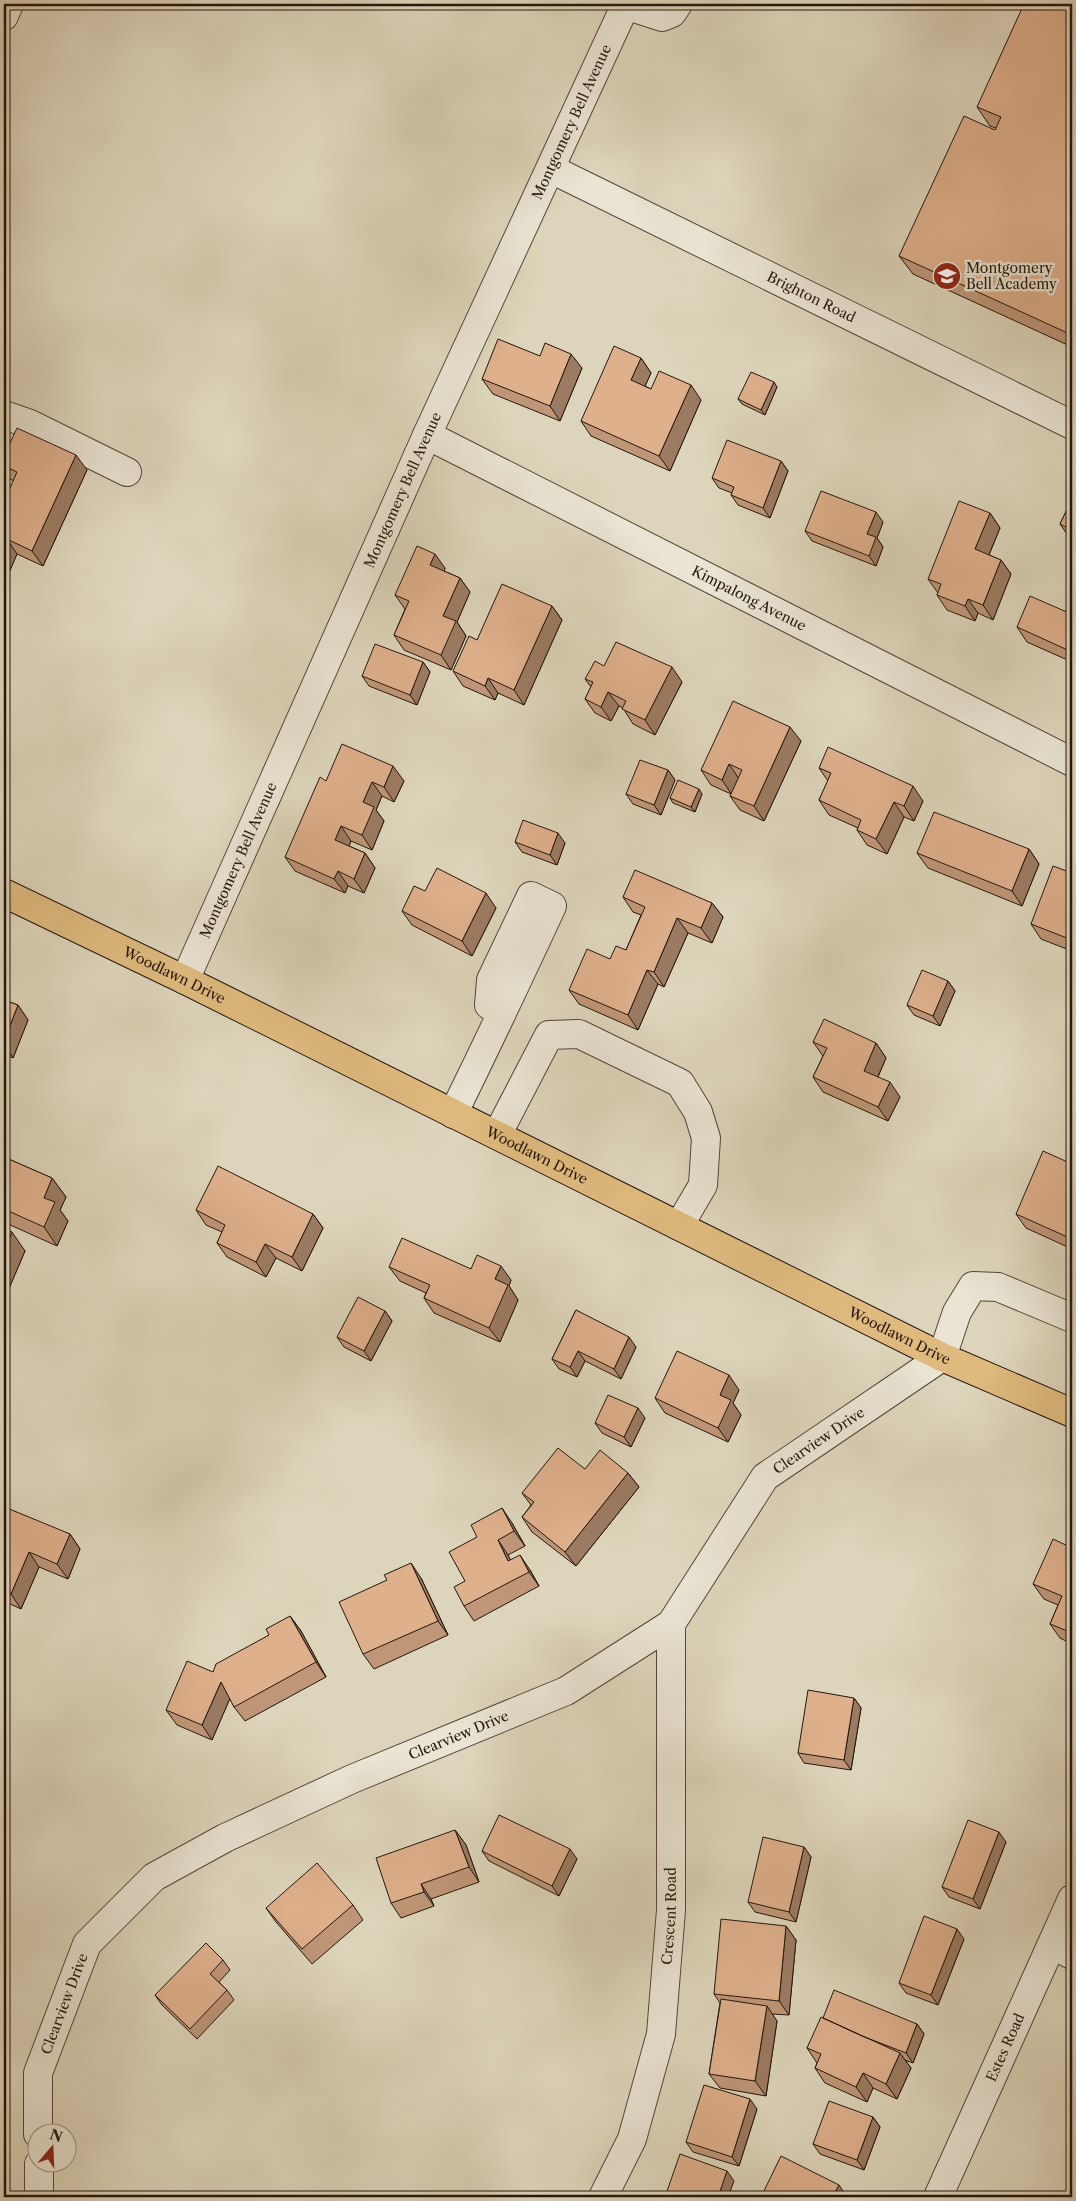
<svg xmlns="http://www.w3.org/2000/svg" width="1076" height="2201" font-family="'Libre Caslon Text',serif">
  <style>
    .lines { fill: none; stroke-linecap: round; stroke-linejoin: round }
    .minor-casing { stroke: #534638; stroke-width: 30 }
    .major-casing { stroke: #25160c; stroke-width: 30 }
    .minor { stroke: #e9e4d3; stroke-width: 28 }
    .major { stroke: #deba7e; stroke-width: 28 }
    .wall { fill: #bf9778; stroke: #25160c }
    .shaded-wall { fill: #9b7b62; stroke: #25160c }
    .building { fill: #deb08c; stroke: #25160c }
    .labels { text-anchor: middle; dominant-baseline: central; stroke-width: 5; stroke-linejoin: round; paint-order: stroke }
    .street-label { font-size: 14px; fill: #25160c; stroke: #e9e4d3 }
    .poi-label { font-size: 14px; fill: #25160c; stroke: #e9e4d3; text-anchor: start }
  </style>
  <rect width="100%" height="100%" fill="#ddd5bb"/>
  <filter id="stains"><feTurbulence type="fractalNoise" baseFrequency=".004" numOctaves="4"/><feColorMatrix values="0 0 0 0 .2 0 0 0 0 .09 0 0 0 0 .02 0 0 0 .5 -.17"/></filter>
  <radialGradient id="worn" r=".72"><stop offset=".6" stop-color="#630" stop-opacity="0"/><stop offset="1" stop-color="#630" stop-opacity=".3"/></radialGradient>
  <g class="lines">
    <defs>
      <g id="minor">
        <path d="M 625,5 L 662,17 L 672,13 L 678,4"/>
        <path d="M 4,16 L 9,4"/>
        <path id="s1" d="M 551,169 L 1072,425"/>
        <path d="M 4,415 L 30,424 L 127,472"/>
        <path id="s2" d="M 427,435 L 1072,762"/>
        <path id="s3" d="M 185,980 L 427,435 L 626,4"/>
        <path d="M 453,1114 C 487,1045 520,975 552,906 L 531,896 L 491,980 L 489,1005 L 502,1013"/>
        <path d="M 497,1135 L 549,1035 L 579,1034 L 680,1083 L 698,1112 L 706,1138 L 703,1185 L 679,1226"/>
        <path d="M 1052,1945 L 1072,1955"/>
        <path id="s4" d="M 38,2134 L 38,2073 L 87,1944 L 154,1877 L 225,1838 L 352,1779 L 566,1691 L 671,1624 L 765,1477 L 942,1357 L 957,1312 L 973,1286 L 998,1287 L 1072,1318"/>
        <path d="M 39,2164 L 39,2197"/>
        <path id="s5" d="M 603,2197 L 632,2139 L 661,2034 L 671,1910 L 671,1624"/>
        <path id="s6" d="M 938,2197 L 1072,1899"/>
      </g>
      <g id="major">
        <path id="s7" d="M 4,893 L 185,980 L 942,1357 L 1072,1413"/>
      </g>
    </defs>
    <use href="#minor" class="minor-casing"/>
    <use href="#major" class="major-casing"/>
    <use href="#minor" class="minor"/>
    <use href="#major" class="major"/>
  </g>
  <path class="wall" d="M 1072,4 L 1072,347 L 913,274 L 899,256 L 995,130 L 996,128 L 990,126 L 977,107 Z
    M 540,356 L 582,368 L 560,421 L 493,394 L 482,379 Z
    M 641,358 L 651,373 L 645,386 L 651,389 L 701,400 L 670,471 L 591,436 L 581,421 Z
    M 777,387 L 765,415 L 742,404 L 738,399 Z
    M 4,456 L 87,470 L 43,566 L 17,554 L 7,577 L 4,576 L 4,502 L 14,481 L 10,479 L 4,470 Z
    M 781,461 L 788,471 L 770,518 L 738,505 L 731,495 L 732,493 L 719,488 L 712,478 Z
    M 1072,499 L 1072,536 L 1067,534 L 1060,524 Z
    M 990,513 L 1000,528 L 989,555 L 1001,560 L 1011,574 L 993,620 L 978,613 L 975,621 L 947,610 L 937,595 L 938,593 L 928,579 Z
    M 883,522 L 877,538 L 883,547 L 876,566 L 812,541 L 805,531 Z
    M 445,568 L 444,571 L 460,578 L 470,592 L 457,622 L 466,636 L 451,670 L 404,650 L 394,635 L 405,609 L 395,595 Z
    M 552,606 L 562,620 L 524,705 L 498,693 L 495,700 L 463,686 L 453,671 L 477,640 Z
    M 1072,606 L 1072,662 L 1027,642 L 1017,627 L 1069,613 Z
    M 423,662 L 430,672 L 417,705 L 369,686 L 362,676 Z
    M 604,666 L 682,682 L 655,735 L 633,724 L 623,708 L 619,706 L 611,721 L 595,713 L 585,699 L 591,687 L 585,679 Z
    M 801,741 L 764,821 L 740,810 L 730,796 L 731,794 L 711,785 L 701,770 Z
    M 819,768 L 923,801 L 914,821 L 904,817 L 887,854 L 867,845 L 857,830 L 858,828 L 829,815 L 819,800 L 828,781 Z
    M 668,770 L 675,780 L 661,815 L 633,804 L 626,794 Z
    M 326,781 L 404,781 L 394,802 L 382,796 L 376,810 L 384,821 L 372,850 L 351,841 L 349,846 L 365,853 L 375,868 L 364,893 L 348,886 L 345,893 L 295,871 L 285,857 Z
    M 702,794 L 695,812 L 673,803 L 670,798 Z
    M 515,842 L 565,843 L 557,865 L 522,852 Z
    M 1029,849 L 1039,864 L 1022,906 L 928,868 L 917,853 Z
    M 1072,873 L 1072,951 L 1041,939 L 1031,924 Z
    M 425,891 L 496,908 L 472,956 L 412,925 L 402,911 Z
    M 623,897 L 712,903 L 723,917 L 712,943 L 688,933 L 664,987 L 658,984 L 638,1030 L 579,1004 L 569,990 L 610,959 L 626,950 L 641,915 L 633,912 Z
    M 948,981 L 955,991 L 940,1026 L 914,1015 L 907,1005 Z
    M 4,1000 L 18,1005 L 28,1020 L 13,1058 L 4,1054 Z
    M 813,1042 L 876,1043 L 886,1058 L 878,1077 L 900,1097 L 888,1121 L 823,1092 L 813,1077 L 823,1056 Z
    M 4,1157 L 52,1178 L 66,1197 L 60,1210 L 68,1221 L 57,1246 L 8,1224 L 6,1229 L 25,1251 L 4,1300 Z
    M 1072,1164 L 1072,1249 L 1026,1228 L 1016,1214 Z
    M 196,1210 L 313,1214 L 323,1228 L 302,1271 L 276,1258 L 266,1277 L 227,1257 L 217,1243 L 222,1232 L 206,1225 Z
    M 389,1267 L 471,1269 L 511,1280 L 509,1286 L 518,1300 L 500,1342 L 434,1313 L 424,1298 L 426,1293 L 400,1281 Z
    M 576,1310 L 636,1347 L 621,1379 L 585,1361 L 577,1377 L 559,1369 L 552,1359 Z
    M 385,1311 L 392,1321 L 371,1361 L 344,1347 L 337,1337 Z
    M 739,1390 L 733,1403 L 741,1415 L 728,1442 L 665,1413 L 655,1398 Z
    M 645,1418 L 631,1447 L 602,1433 L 595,1423 Z
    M 585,1469 L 628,1473 L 639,1487 L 576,1566 L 532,1532 L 522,1517 L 531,1505 L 522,1493 Z
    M 4,1516 L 70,1534 L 80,1549 L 68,1579 L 39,1567 L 21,1609 L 4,1601 Z
    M 512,1523 L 525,1546 L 508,1555 L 510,1560 L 530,1570 L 539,1586 L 474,1621 L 464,1606 L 465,1581 Z
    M 1072,1548 L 1072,1644 L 1060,1638 L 1050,1624 L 1058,1605 L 1044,1599 L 1033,1584 Z
    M 421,1578 L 448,1635 L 374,1669 L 363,1654 Z
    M 290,1616 L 301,1631 L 326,1677 L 245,1721 L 234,1707 L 230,1698 L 212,1740 L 177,1725 L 166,1710 L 213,1672 L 269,1635 Z
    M 854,1698 L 861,1708 L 851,1770 L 804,1763 L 798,1753 Z
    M 455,1830 L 466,1845 L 479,1882 L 431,1899 L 434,1906 L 401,1918 L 391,1903 Z
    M 1006,1842 L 980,1909 L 949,1897 L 942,1887 Z
    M 804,1847 L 811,1857 L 796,1922 L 755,1912 L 748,1902 Z
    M 482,1851 L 577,1859 L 559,1896 L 489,1861 Z
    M 353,1905 L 363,1920 L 312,1964 L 276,1922 L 266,1908 Z
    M 786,1926 L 796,1940 L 789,2015 L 772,2014 L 777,2021 L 766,2096 L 720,2088 L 709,2074 L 720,2003 L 714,1994 Z
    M 964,1939 L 938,2005 L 906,1993 L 899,1983 Z
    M 223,1960 L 230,1970 L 219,1982 L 227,1990 L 234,2000 L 197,2039 L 162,2005 L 155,1995 Z
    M 823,2018 L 917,2024 L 924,2034 L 913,2063 L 905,2060 L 911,2068 L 897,2099 L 873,2088 L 867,2102 L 825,2083 L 815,2068 L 817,2063 L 807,2048 Z
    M 757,2109 L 739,2166 L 693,2152 L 686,2142 Z
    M 873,2117 L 880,2127 L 864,2170 L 820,2154 L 813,2144 Z"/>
  <path class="shaded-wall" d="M 571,354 L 582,368 L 560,421 L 550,406 Z
    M 641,358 L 651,373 L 641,395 L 631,380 Z
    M 774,382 L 777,387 L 765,415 L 761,410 Z
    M 691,385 L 701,400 L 670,471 L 659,456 Z
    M 76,455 L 87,470 L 43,566 L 32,551 Z
    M 781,461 L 788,471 L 770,518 L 763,508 Z
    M 876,512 L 883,522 L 877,538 L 883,547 L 876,566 L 869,556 L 867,534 Z
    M 990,513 L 1000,528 L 985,564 L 975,549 Z
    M 7,539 L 17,554 L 7,577 L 4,573 L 4,547 Z
    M 435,554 L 445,568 L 441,580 L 430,565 Z
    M 1001,560 L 1011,574 L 993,620 L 983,605 Z
    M 460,578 L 470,592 L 457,622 L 466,636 L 451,670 L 441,655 L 443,616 Z
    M 968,599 L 978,613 L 975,621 L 965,606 Z
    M 552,606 L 562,620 L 524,705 L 514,690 Z
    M 423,662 L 430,672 L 417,705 L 410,695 Z
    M 672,667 L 682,682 L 655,735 L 645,720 Z
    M 488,678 L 498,693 L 495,700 L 485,686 Z
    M 608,692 L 619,706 L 611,721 L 601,707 Z
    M 790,727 L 801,741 L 764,821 L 754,806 Z
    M 729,764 L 739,779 L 732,795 L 722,780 Z
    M 393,766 L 404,781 L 394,802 L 384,787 Z
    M 668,770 L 675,780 L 661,815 L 654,805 Z
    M 372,782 L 382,796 L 376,810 L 384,821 L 372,850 L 362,835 L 363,802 Z
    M 913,786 L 923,801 L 914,821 L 904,806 Z
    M 699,789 L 702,794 L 695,812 L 691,807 Z
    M 894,802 L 904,817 L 887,854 L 876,839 Z
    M 341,826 L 351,841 L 345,855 L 335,840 Z
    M 558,833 L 565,843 L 557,865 L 550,855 Z
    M 1029,849 L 1039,864 L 1022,906 L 1012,891 Z
    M 365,853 L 375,868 L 364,893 L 354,879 Z
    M 338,871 L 348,886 L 345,893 L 334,879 Z
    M 486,893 L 496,908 L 472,956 L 462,941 Z
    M 712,903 L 723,917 L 712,943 L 701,928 Z
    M 677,918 L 688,933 L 664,987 L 654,972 Z
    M 647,970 L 658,984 L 638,1030 L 628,1015 Z
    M 948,981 L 955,991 L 940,1026 L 933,1016 Z
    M 18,1005 L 28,1020 L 13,1058 L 4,1044 L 4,1041 Z
    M 876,1043 L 886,1058 L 874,1085 L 864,1071 Z
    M 890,1082 L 900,1097 L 888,1121 L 878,1107 Z
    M 52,1178 L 66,1197 L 60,1210 L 68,1221 L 57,1246 L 44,1227 L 44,1198 Z
    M 313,1214 L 323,1228 L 302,1271 L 292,1257 Z
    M 4,1218 L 8,1224 L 4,1233 Z
    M 12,1232 L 25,1251 L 4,1300 L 4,1251 Z
    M 265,1244 L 276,1258 L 266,1277 L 256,1262 Z
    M 501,1266 L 511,1280 L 509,1286 L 518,1300 L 500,1342 L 489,1328 L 495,1279 Z
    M 385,1311 L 392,1321 L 371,1361 L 364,1351 Z
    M 629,1337 L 636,1347 L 621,1379 L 614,1369 Z
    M 578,1351 L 585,1361 L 577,1377 L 570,1367 Z
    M 729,1375 L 739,1390 L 733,1403 L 741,1415 L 728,1442 L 718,1428 L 720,1395 Z
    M 638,1408 L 645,1418 L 631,1447 L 624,1437 Z
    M 628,1473 L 639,1487 L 576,1566 L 565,1552 Z
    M 502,1508 L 512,1523 L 525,1546 L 514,1531 Z
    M 70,1534 L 80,1549 L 68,1579 L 57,1564 Z
    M 498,1540 L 508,1555 L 519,1576 L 508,1561 Z
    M 29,1552 L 39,1567 L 21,1609 L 11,1594 Z
    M 520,1555 L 530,1570 L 539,1586 L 529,1572 Z
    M 411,1563 L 421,1578 L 448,1635 L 438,1621 Z
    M 290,1616 L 301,1631 L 326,1677 L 316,1662 Z
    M 221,1682 L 231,1696 L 212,1740 L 202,1725 Z
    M 854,1698 L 861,1708 L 851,1770 L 844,1760 Z
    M 455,1830 L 466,1845 L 479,1882 L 469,1867 Z
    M 999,1832 L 1006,1842 L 980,1909 L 973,1899 Z
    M 804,1847 L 811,1857 L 796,1922 L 789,1912 Z
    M 570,1849 L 577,1859 L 559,1896 L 552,1886 Z
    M 421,1884 L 431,1899 L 434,1906 L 424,1892 Z
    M 786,1926 L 796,1940 L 789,2015 L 779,2001 Z
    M 957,1929 L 964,1939 L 938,2005 L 931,1995 Z
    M 767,2006 L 777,2021 L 766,2096 L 755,2081 Z
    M 917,2024 L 924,2034 L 913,2063 L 906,2053 Z
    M 900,2053 L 911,2068 L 897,2099 L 886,2084 Z
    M 863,2073 L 873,2088 L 867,2102 L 856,2087 Z
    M 750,2099 L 757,2109 L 739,2166 L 732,2157 Z
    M 873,2117 L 880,2127 L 864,2170 L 857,2160 Z
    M 727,2171 L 734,2181 L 728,2197 L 718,2197 Z
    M 839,2185 L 847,2197 L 832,2197 Z"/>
  <path class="building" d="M 1024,4 L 1072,4 L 1072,335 L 899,256 L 964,116 L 995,130 L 1001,117 L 977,107 Z
    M 498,339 L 540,356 L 545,343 L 571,354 L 550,406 L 482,379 Z
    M 614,346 L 641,358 L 631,380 L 651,389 L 659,371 L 691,385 L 659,456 L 581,421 Z
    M 751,372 L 774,382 L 761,410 L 738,399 Z
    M 17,428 L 76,455 L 32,551 L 7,539 L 4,547 L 4,502 L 17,472 L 4,466 L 4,456 Z
    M 727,440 L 781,461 L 763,508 L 731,495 L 734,487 L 712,478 Z
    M 821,491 L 876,512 L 867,534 L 876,537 L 869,556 L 805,531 Z
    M 1072,499 L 1072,530 L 1060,524 Z
    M 959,501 L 990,513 L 975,549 L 1001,560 L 983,605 L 968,599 L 965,606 L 937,595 L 941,584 L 928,579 Z
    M 417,546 L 435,554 L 430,565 L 460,578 L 443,616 L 456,621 L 441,655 L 394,635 L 409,601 L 395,595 Z
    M 502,584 L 552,606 L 514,690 L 488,678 L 485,686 L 453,671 L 469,636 L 477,640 Z
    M 1030,596 L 1069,613 L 1072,606 L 1072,652 L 1017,627 Z
    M 616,642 L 672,667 L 645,720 L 622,709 L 626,701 L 608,692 L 601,707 L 585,699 L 593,682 L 585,679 L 595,661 L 604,666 Z
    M 375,644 L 423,662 L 410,695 L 362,676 Z
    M 733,701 L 790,727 L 754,806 L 730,796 L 742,770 L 729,764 L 722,780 L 701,770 Z
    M 342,744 L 393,766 L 384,787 L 372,782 L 363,802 L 374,807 L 362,835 L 341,826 L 335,840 L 365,853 L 354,879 L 338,871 L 334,879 L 285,857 L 320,777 L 326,781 Z
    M 828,747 L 913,786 L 904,806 L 894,802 L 876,839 L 857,830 L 861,820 L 819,800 L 831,773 L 819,768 Z
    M 640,760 L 668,770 L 654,805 L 626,794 Z
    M 678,780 L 699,789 L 691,807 L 670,798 Z
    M 934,812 L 1029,849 L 1012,891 L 917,853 Z
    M 523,820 L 558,833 L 550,855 L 515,842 Z
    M 1053,866 L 1072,873 L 1072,940 L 1031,924 Z
    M 437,868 L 486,893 L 462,941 L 402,911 L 414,886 L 425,891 Z
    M 635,870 L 712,903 L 701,928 L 677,918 L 654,972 L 647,970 L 628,1015 L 569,990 L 587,949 L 610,959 L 616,946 L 626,950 L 645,907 L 623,897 Z
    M 922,970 L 948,981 L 933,1016 L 907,1005 Z
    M 4,1000 L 18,1005 L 4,1041 Z
    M 824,1019 L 876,1043 L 864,1071 L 890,1082 L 878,1107 L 813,1077 L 827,1048 L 813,1042 Z
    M 1043,1151 L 1072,1164 L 1072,1239 L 1016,1214 Z
    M 4,1157 L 52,1178 L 44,1198 L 55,1202 L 44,1227 L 4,1209 Z
    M 218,1166 L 313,1214 L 292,1257 L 265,1244 L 256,1262 L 217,1243 L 225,1225 L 196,1210 Z
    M 4,1228 L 12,1232 L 4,1251 Z
    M 402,1238 L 471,1269 L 477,1255 L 501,1266 L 495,1279 L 508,1285 L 489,1328 L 424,1298 L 430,1285 L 389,1267 Z
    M 358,1297 L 385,1311 L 364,1351 L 337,1337 Z
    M 576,1310 L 629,1337 L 614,1369 L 578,1351 L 570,1367 L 552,1359 Z
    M 677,1351 L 729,1375 L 720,1395 L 731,1400 L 718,1428 L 655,1398 Z
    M 608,1395 L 638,1408 L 624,1437 L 595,1423 Z
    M 558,1448 L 585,1469 L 600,1450 L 628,1473 L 565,1552 L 522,1517 L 534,1502 L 522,1493 Z
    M 7,1508 L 70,1534 L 57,1564 L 29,1552 L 11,1594 L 4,1591 L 4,1516 Z
    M 502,1508 L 514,1531 L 498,1540 L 508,1561 L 520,1555 L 529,1572 L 464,1606 L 454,1587 L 465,1581 L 449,1552 L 477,1537 L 471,1525 Z
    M 1053,1539 L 1072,1548 L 1072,1633 L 1050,1624 L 1062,1596 L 1033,1584 Z
    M 411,1563 L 438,1621 L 363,1654 L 339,1602 L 387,1580 L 384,1575 Z
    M 290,1616 L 316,1662 L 234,1707 L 221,1682 L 202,1725 L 166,1710 L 187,1661 L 213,1672 L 216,1664 L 269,1635 L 266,1629 Z
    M 808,1690 L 854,1698 L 844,1760 L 798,1753 Z
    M 499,1815 L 570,1849 L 552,1886 L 482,1851 Z
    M 968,1820 L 999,1832 L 973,1899 L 942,1887 Z
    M 455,1830 L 469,1867 L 421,1884 L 424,1892 L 391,1903 L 376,1858 Z
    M 763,1837 L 804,1847 L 789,1912 L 748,1902 Z
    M 317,1863 L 353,1905 L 302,1949 L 266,1908 Z
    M 924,1916 L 957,1929 L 931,1995 L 899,1983 Z
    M 721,1919 L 786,1926 L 779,2001 L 714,1994 Z
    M 206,1943 L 223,1960 L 210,1974 L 227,1990 L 190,2029 L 155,1995 Z
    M 834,1990 L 917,2024 L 906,2053 L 862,2036 L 823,2018 Z
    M 721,1999 L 767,2006 L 755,2081 L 709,2074 Z
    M 821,2017 L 900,2053 L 886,2084 L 863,2073 L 856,2087 L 815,2068 L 821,2054 L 807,2048 Z
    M 704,2085 L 750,2099 L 732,2157 L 686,2142 Z
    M 829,2101 L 873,2117 L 857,2160 L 813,2144 Z
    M 680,2154 L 727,2171 L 718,2197 L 665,2197 Z
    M 781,2156 L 839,2185 L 832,2197 L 761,2197 Z"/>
  <defs>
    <symbol id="school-disc" viewBox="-11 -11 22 22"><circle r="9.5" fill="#8f2418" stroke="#e9e4d3"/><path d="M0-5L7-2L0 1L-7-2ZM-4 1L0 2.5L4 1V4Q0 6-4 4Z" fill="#fff"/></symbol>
  </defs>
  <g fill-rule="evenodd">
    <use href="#school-disc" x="931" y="260" width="32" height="32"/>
  </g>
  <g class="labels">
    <g class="street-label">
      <text stroke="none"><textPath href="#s3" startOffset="941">Montgomery Bell Avenue</textPath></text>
      <text stroke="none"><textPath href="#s1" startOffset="290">Brighton Road</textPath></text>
      <text stroke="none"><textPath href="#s3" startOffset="536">Montgomery Bell Avenue</textPath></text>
      <text stroke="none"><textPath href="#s2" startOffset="361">Kimpalong Avenue</textPath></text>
      <text stroke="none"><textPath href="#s3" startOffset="131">Montgomery Bell Avenue</textPath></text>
      <text stroke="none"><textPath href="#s7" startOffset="189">Woodlawn Drive</textPath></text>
      <text stroke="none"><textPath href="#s7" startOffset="594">Woodlawn Drive</textPath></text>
      <text stroke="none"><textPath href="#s7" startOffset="999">Woodlawn Drive</textPath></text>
      <text stroke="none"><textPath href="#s4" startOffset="1110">Clearview Drive</textPath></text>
      <text stroke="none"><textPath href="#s4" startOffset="630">Clearview Drive</textPath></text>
      <text stroke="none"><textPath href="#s5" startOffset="292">Crescent Road</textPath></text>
      <text stroke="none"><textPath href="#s4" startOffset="135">Clearview Drive</textPath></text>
      <text stroke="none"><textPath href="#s6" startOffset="164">Estes Road</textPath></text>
    </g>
    <g class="poi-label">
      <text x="966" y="268">Montgomery<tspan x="966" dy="16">Bell Academy</tspan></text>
    </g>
  </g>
  <rect width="1076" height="2201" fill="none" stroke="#ddd5bb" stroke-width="20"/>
  <rect x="5" y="5" width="1066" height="2191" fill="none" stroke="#25160c" stroke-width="2.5"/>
  <rect x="10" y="10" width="1056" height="2181" fill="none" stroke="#25160c"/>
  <g transform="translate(52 2148) rotate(19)"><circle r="24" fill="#e9e4d3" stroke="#9b9283"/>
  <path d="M0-4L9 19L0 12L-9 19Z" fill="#8f2418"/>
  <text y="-8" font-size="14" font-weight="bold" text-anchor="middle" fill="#25160c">N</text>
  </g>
  <rect width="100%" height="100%" filter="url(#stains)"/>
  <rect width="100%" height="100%" fill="url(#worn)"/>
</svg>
